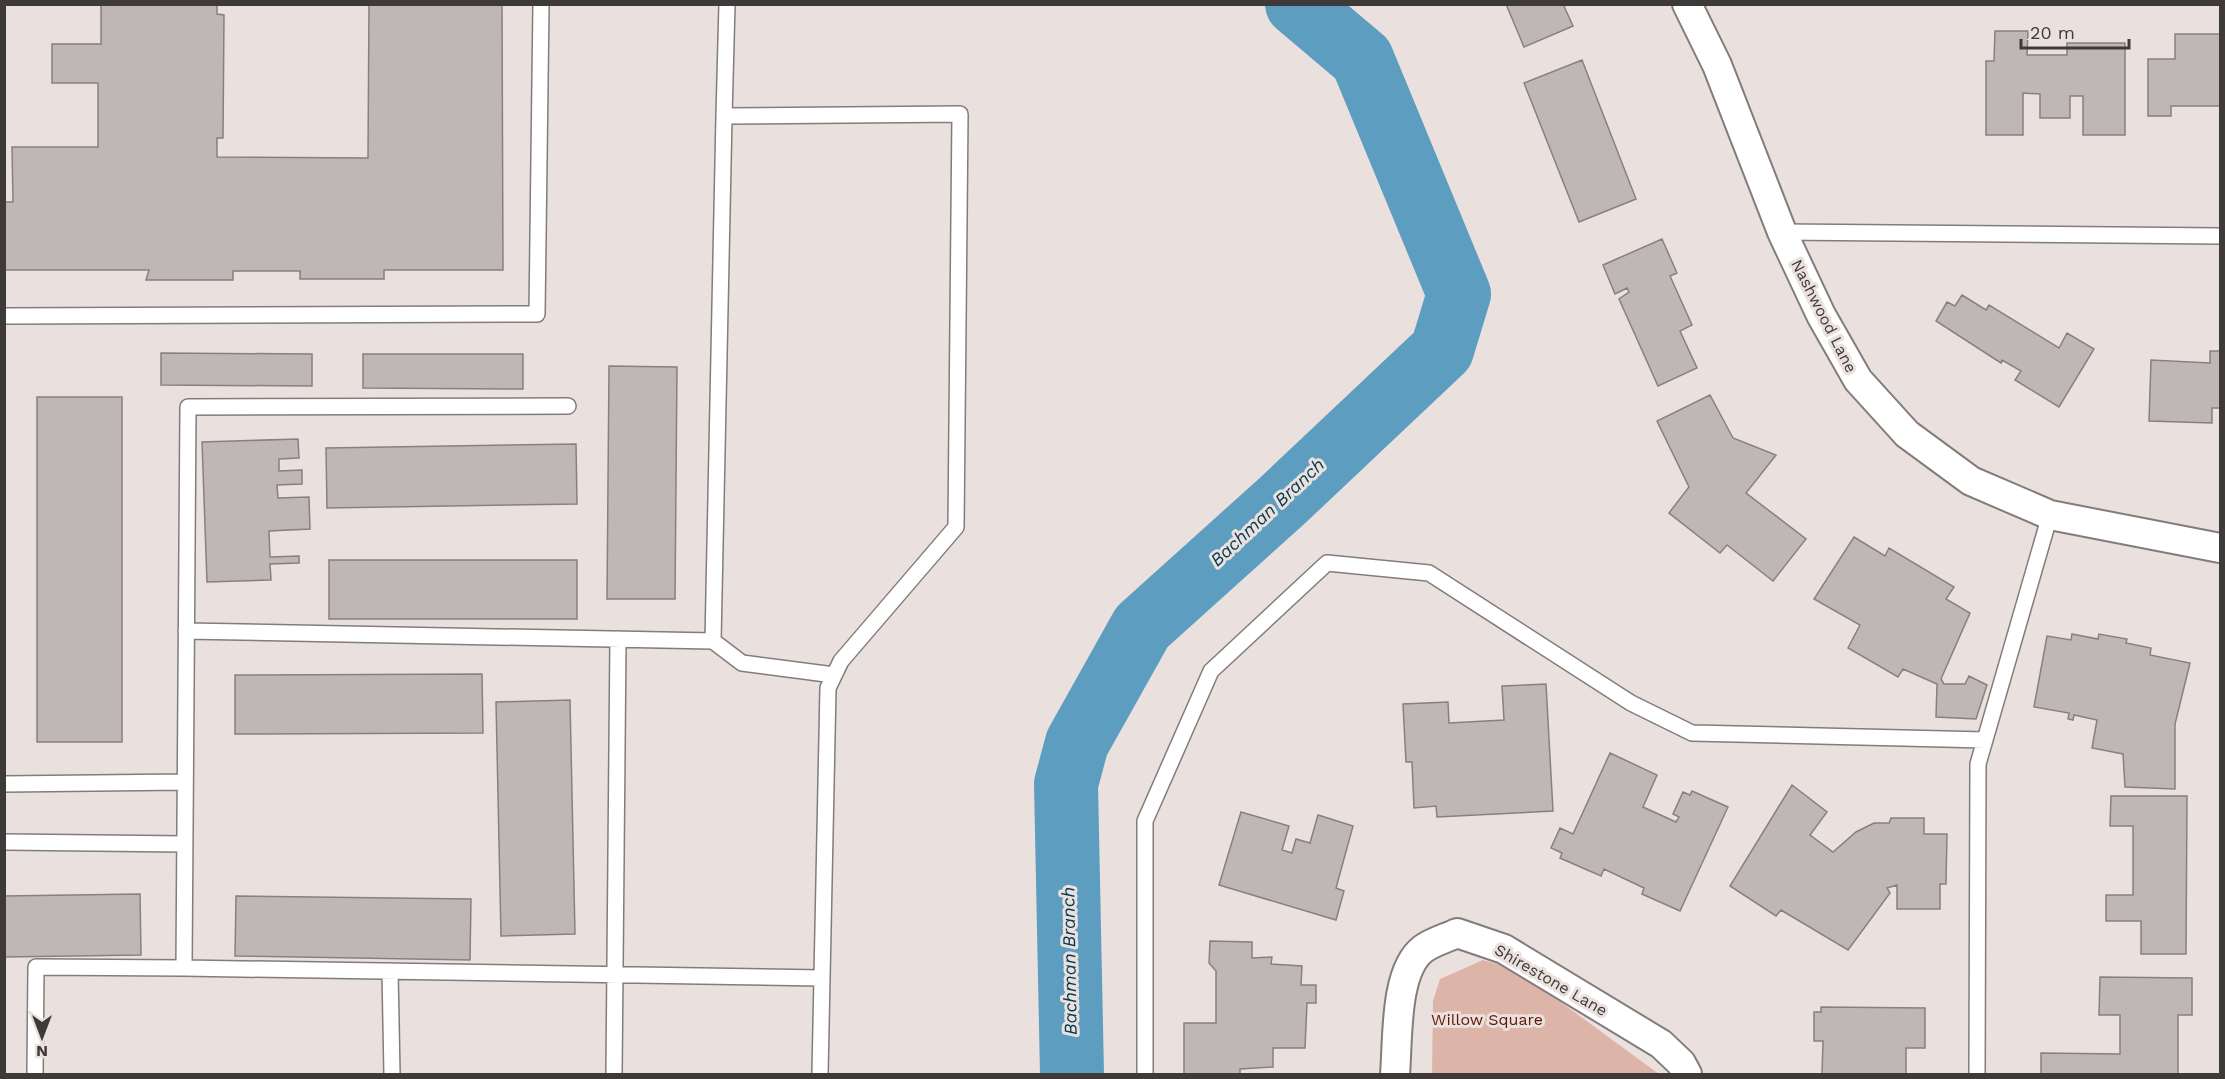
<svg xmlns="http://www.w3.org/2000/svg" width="2225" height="1079" font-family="'Work Sans',sans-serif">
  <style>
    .green { fill: #ddb5a8 }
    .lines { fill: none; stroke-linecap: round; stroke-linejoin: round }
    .river { stroke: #5d9dc0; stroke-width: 64 }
    .building { fill: #bfb7b5; stroke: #87807e; stroke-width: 1.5 }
    .lane-casing { stroke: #837c7a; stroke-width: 18 }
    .street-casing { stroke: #837c7a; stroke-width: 32 }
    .lane { stroke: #fff; stroke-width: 15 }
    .street { stroke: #fff; stroke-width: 28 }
    .labels { text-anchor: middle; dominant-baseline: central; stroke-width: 6; stroke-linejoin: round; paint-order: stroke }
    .street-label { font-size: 16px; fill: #3d3a39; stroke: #eae1df }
    .park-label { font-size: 16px; fill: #621600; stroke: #eae1df }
    .water-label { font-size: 18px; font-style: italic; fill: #003850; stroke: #eae1df }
  </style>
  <rect width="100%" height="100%" fill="#eae1df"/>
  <path class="green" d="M 1483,960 L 1517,970 L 1659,1074 L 1432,1074 L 1433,1001 L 1440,979 Z"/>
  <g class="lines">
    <path class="river" d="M 1072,1074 L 1066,784 L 1077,743 L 1142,627 L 1282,501 L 1442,350 L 1459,294 L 1362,59 L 1297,4"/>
  </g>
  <path class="building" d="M 101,4 L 217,4 L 217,14 L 224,15 L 223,138 L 217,138 L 217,157 L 368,158 L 369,4 L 502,4 L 503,270 L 384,270 L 384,279 L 300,279 L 300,271 L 233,271 L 233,280 L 146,280 L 149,270 L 4,270 L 4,202 L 13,202 L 12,147 L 98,147 L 98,83 L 52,83 L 52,44 L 101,44 Z
    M 1506,4 L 1563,4 L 1573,26 L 1524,47 Z
    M 1995,31 L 2028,31 L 2027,55 L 2067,55 L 2067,43 L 2125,43 L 2125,135 L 2083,135 L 2083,96 L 2070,96 L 2070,118 L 2040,118 L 2040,94 L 2023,93 L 2023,135 L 1986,135 L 1986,61 L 1994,61 Z
    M 2175,34 L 2220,34 L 2220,106 L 2171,106 L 2171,116 L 2148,116 L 2148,59 L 2175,59 Z
    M 1582,60 L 1636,199 L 1579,222 L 1524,83 Z
    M 1662,239 L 1677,273 L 1670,276 L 1692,325 L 1680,331 L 1697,368 L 1658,386 L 1619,299 L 1629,292 L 1627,288 L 1615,294 L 1603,265 Z
    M 1962,295 L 1986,310 L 1989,305 L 2059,348 L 2067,333 L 2094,349 L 2059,407 L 2015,380 L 2021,371 L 2002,360 L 2001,363 L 1936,321 L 1947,302 L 1955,306 Z
    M 2210,351 L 2220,351 L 2220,408 L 2212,408 L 2212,423 L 2149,421 L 2151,360 L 2210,363 Z
    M 161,353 L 312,354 L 312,386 L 161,385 Z
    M 363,354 L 523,354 L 523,389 L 363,388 Z
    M 609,366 L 677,367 L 675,599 L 607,599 Z
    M 1710,395 L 1733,438 L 1776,455 L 1746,493 L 1806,539 L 1773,581 L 1727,545 L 1720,553 L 1669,513 L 1689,487 L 1657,421 Z
    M 37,397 L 122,397 L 122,742 L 37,742 Z
    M 298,439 L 299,458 L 279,459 L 279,471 L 302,470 L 302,484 L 277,485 L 278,498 L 309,497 L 310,529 L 269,531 L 270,557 L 299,556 L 299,563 L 270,564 L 271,580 L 207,582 L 202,442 Z
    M 576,444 L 577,504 L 327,508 L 326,448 Z
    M 1854,537 L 1885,556 L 1889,548 L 1954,587 L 1946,599 L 1970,613 L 1941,679 L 1944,684 L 1965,684 L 1969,676 L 1987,685 L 1976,719 L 1936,717 L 1937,684 L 1903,669 L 1898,677 L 1848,648 L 1860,625 L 1814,599 Z
    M 329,560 L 577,560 L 577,619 L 329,619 Z
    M 2072,634 L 2098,639 L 2099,634 L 2127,639 L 2126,643 L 2151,648 L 2150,655 L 2190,663 L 2175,724 L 2175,789 L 2125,787 L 2123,754 L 2092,748 L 2097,720 L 2074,715 L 2073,720 L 2068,719 L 2069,713 L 2034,707 L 2047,636 L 2071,640 Z
    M 482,674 L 483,733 L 235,734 L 235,675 Z
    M 1546,684 L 1553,811 L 1437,817 L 1436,806 L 1414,808 L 1412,762 L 1406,762 L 1403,704 L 1448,702 L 1449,723 L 1504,720 L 1502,686 Z
    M 570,700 L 575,934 L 501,936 L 496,702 Z
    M 1610,753 L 1657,775 L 1643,807 L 1676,822 L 1679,817 L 1673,814 L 1683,792 L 1690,795 L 1692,791 L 1728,807 L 1680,911 L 1642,894 L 1644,888 L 1604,869 L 1601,876 L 1560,858 L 1562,853 L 1551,848 L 1560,828 L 1573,834 Z
    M 1792,785 L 1827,812 L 1810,835 L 1833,852 L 1856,832 L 1874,823 L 1889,823 L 1891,818 L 1924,818 L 1924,834 L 1947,834 L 1946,884 L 1940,884 L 1940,909 L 1897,909 L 1897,885 L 1887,888 L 1890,893 L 1848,950 L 1781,910 L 1776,916 L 1730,886 Z
    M 2111,796 L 2187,796 L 2186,954 L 2141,954 L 2141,921 L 2106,921 L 2106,895 L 2133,895 L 2133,826 L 2110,826 Z
    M 1241,812 L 1289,826 L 1282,850 L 1292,853 L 1296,839 L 1310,843 L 1318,815 L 1353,826 L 1336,888 L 1344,891 L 1336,920 L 1219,885 Z
    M 140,894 L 141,955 L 4,957 L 4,896 Z
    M 236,896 L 471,899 L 470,960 L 235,956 Z
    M 1210,941 L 1252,942 L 1252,958 L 1272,957 L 1271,964 L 1302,966 L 1301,985 L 1316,985 L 1316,1003 L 1307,1003 L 1305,1048 L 1273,1048 L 1273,1067 L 1240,1069 L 1240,1074 L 1184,1074 L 1184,1023 L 1216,1023 L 1216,971 L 1209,963 Z
    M 2100,977 L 2192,978 L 2192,1015 L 2178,1015 L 2178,1074 L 2041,1074 L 2041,1053 L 2120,1054 L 2120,1015 L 2099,1015 Z
    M 1821,1007 L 1925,1008 L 1925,1048 L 1906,1048 L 1906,1074 L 1822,1074 L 1823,1041 L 1814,1041 L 1814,1012 L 1821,1012 Z"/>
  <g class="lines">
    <defs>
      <path id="lane" d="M 724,116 L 727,4
        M 1782,232 L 2220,236
        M 4,316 L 537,314 L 541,4
        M 568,406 L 188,407 L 184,968 L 822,978
        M 186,631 L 713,641 L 724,116 L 960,114 L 956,527 L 841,661 L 828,688 L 820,1074
        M 713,641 L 742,663 L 834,675
        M 4,784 L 185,782
        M 4,842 L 185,844
        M 390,971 L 392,1074
        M 35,1074 L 36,967 L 184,968
        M 614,1074 L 618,639
        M 1145,1074 L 1145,821 L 1211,671 L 1327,563 L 1429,573 L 1631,703 L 1692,733 L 1985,740
        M 1977,1074 L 1978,764 L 2050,515"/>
      <path id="street" d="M 1687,4 L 1717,65 L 1782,232 L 1821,315 L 1858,380 L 1907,434 L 1971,481 L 2050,515 L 2220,548
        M 1395,1074 C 1398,1041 1394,971 1423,949 C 1432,942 1447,938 1457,933 L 1504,949 L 1661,1044 L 1681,1063 L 1687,1074"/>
    </defs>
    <use href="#lane" class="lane-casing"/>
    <use href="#street" class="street-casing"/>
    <use href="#lane" class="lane"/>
    <use href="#street" class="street"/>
  </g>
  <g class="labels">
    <g class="street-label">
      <text transform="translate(1824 316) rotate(63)">Nashwood Lane</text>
      <text transform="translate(1551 980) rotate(30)">Shirestone Lane</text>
    </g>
    <g class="park-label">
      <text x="1487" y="1019">Willow Square</text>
    </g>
    <g class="water-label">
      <text transform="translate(1267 512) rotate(-43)">Bachman Branch</text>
      <text transform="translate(1069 961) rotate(-91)">Bachman Branch</text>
    </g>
  </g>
  <rect width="2225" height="1079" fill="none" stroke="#3d3a39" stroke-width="12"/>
  <g transform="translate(42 1037) rotate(180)" stroke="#eae1df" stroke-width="4.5" paint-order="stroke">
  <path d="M0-4.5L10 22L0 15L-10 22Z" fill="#3d3a39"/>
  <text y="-9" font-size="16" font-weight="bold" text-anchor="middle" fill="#3d3a39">N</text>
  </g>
  <path d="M2021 39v9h108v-9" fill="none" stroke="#3d3a39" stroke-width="3"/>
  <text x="2030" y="39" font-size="18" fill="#3d3a39" stroke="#eae1df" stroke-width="4.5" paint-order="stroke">20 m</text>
</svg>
